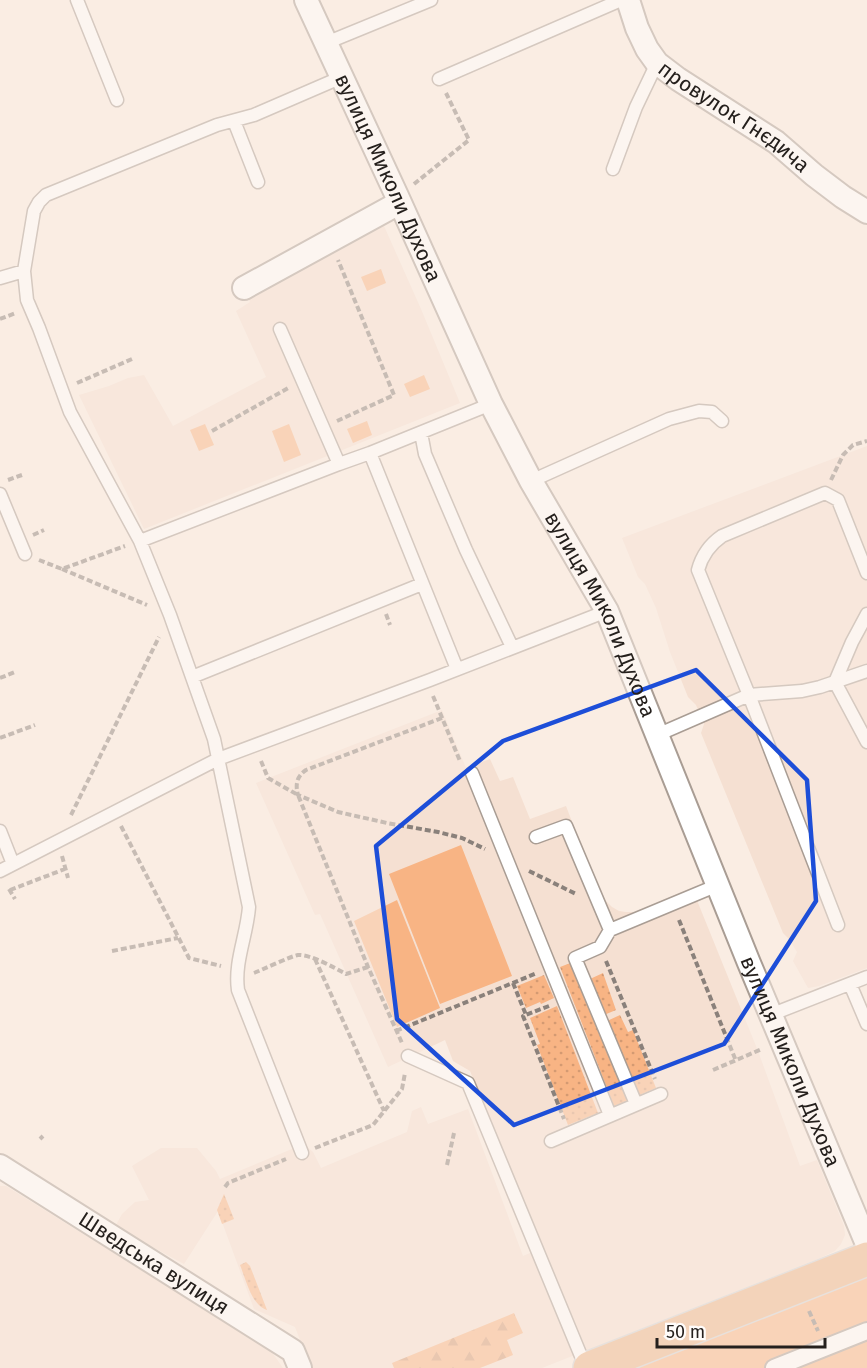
<svg xmlns="http://www.w3.org/2000/svg" width="867" height="1368" font-family="'Fira Sans',sans-serif">
  <style>
    .built { fill: #f5e0d2 }
    .grass { fill: url(#grass-dots) }
    .forest { fill: url(#forest-firs) }
    .green { fill: #f8b484 }
    .lines { fill: none; stroke-linecap: round; stroke-linejoin: round }
    .service-casing { stroke: #a99d94; stroke-width: 15 }
    .pedestrian-casing { stroke: #a99d94; stroke-width: 20 }
    .minor-casing { stroke: #a99d94; stroke-width: 26 }
    .primary-casing { stroke: #d3d2d2; stroke-width: 36 }
    .path { stroke: #8a817b; stroke-width: 4; stroke-dasharray: 6 3; stroke-linecap: butt }
    .service { stroke: #fff; stroke-width: 12 }
    .pedestrian { stroke: #fff; stroke-width: 16 }
    .minor { stroke: #fff; stroke-width: 22 }
    .primary { stroke: #ebb487; stroke-width: 33 }
    .marked { fill: none; stroke: #1d4ed8; stroke-width: 4.5; stroke-linejoin: round }
    .labels { text-anchor: middle; dominant-baseline: central; stroke-width: 4.5; stroke-linejoin: round; paint-order: stroke }
    .street-label { font-size: 21px; fill: #25201d; stroke: #fffcfa }
  </style>
  <defs>
    <pattern id="grass-dots" width="8" height="8" patternUnits="userSpaceOnUse" patternTransform="scale(1.5)"><rect width="8" height="8" fill="#f8b484"/><path d="M2 2h.1M6 6h.1" fill="none" stroke="#d49a72" stroke-width="1.8" stroke-linecap="round"/></pattern>
    <pattern id="forest-firs" width="22" height="20" patternUnits="userSpaceOnUse" patternTransform="scale(1.5)"><rect width="22" height="20" fill="#f8b484"/><path d="M5 1l3.5 6h-7zM16 11l3.5 6h-7z" fill="#d49a72"/></pattern>
  </defs>
  <rect width="100%" height="100%" fill="#faede3"/>
  <path class="built" d="M 384,226 L 421,309 L 460,403 L 144,529 L 79,395 L 109,386 L 128,378 L 144,375 L 173,426 L 266,377 L 236,311 L 250,302 L 246,294 Z
    M 867,446 L 867,968 L 819,986 L 808,988 L 793,961 L 797,952 L 789,939 L 783,933 L 701,733 L 704,724 L 696,705 L 688,697 L 670,652 L 656,608 L 645,584 L 638,577 L 622,538 Z
    M 442,710 L 466,768 L 490,759 L 500,781 L 513,777 L 530,819 L 566,806 L 597,887 L 603,898 L 612,907 L 619,911 L 626,912 L 635,912 L 692,888 L 758,1051 L 800,1166 L 817,1160 L 844,1226 L 845,1235 L 841,1244 L 835,1251 L 820,1258 L 542,1368 L 311,1368 L 295,1327 L 254,1309 L 218,1211 L 184,1264 L 145,1243 L 116,1225 L 122,1214 L 135,1202 L 149,1200 L 132,1166 L 161,1148 L 197,1148 L 216,1171 L 220,1179 L 304,1144 L 313,1152 L 321,1168 L 407,1132 L 412,1111 L 421,1107 L 428,1124 L 468,1109 L 523,1256 L 542,1248 L 470,1071 L 453,1061 L 445,1040 L 388,1067 L 320,914 L 315,915 L 256,783 Z
    M 0,1186 L 6,1186 L 271,1351 L 283,1368 L 0,1368 Z"/>
  <path class="grass" d="M 573,962 L 627,1101 L 614,1106 L 560,967 Z
    M 603,973 L 616,1010 L 604,1015 L 590,979 Z
    M 544,975 L 554,998 L 541,1004 L 540,1002 L 526,1008 L 517,986 Z
    M 557,1006 L 598,1113 L 568,1125 L 537,1045 L 540,1044 L 530,1018 Z
    M 620,1015 L 628,1032 L 633,1030 L 656,1088 L 637,1096 L 607,1021 Z
    M 224,1194 L 234,1219 L 222,1224 L 217,1210 Z
    M 246,1262 L 250,1266 L 267,1310 C 252,1306 246,1280 240,1265 Z"/>
  <path class="forest" d="M 514,1313 L 523,1333 L 507,1340 L 513,1355 L 480,1368 L 394,1368 L 392,1363 Z"/>
  <path class="green" d="M 381,269 L 386,283 L 367,291 L 361,277 Z
    M 424,375 L 430,389 L 410,397 L 404,384 Z
    M 367,421 L 372,435 L 353,443 L 347,429 Z
    M 205,424 L 214,445 L 199,451 L 190,430 Z
    M 289,424 L 301,455 L 284,462 L 272,431 Z
    M 461,845 L 512,976 L 440,1004 L 389,874 Z
    M 397,900 L 440,1008 L 397,1027 L 354,921 Z
    M 867,1275 L 867,1368 L 634,1368 Z"/>
  <g class="lines">
    <defs>
      <path id="service" d="M 77,0 L 117,100
        M 326,43 L 431,0
        M 439,79 L 621,0
        M 234,121 L 258,182
        M 613,169 L 636,107 L 657,63
        M 0,278 L 24,271
        M 280,329 L 339,464
        M 421,433 L 425,454 L 466,550 L 512,647
        M 370,453 L 457,669
        M 531,481 L 669,419 L 699,411 L 712,412 L 722,421
        M 0,494 L 25,554
        M 140,541 L 339,464 L 370,453 L 491,404
        M 867,614 L 852,642 L 835,682 L 867,742
        M 192,677 L 422,584
        M 657,735 L 749,695 L 802,691 L 820,687 L 867,671
        M 472,773 L 610,1115
        M 0,831 L 13,864
        M 536,837 L 566,826 L 610,930
        M 0,871 L 218,759 L 430,680 L 607,611
        M 838,925 L 749,695 L 698,570 C 702,555 709,545 722,536 L 825,493 L 838,500 L 867,573
        M 850,984 L 867,1024
        M 770,1015 L 867,977
        M 408,1056 L 468,1083 L 586,1368
        M 636,1104 L 575,958 L 600,947 L 610,930 L 718,885
        M 551,1141 L 661,1094
        M 302,1153 L 238,990 C 234,962 247,935 249,907 L 214,739 L 170,615 L 140,541 L 70,412 L 39,328 L 27,300 L 24,271 L 34,211 L 39,202 L 46,195 L 217,125 L 254,115 L 342,77"/>
      <path id="pedestrian" d="M 774,1368 L 867,1331"/>
      <g id="minor">
        <path id="s1" d="M 306,0 L 397,196 L 491,404 L 531,481 L 607,611 L 749,963 L 867,1244"/>
        <path id="s2" d="M 628,0 L 637,28 L 647,49 L 657,63 L 678,79 L 776,142 L 814,175 L 843,197 L 867,212"/>
        <path d="M 244,288 L 399,203"/>
        <path id="s3" d="M 0,1166 L 293,1351 L 300,1368"/>
      </g>
      <path id="primary" d="M 590,1368 L 867,1259"/>
    </defs>
    <use href="#service" class="service-casing"/>
    <use href="#pedestrian" class="pedestrian-casing"/>
    <use href="#minor" class="minor-casing"/>
    <use href="#primary" class="primary-casing"/>
    <path class="path" d="M 414,184 L 469,140 L 446,93
      M 0,319 L 16,313
      M 77,383 L 132,359
      M 337,421 L 394,395 L 338,260
      M 212,431 L 290,387
      M 8,480 L 22,475
      M 831,480 L 843,455 L 853,445 L 867,441
      M 33,535 L 44,530
      M 39,560 L 62,569 L 125,546
      M 62,569 L 147,605
      M 386,614 L 390,625
      M 0,678 L 15,672
      M 433,696 L 460,761
      M 442,718 L 306,770 C 297,776 295,784 298,795 L 338,812 L 387,823 L 438,832 L 462,838 L 485,849
      M 0,738 L 35,725
      M 261,761 L 268,778 L 298,795 L 368,967 L 402,1043
      M 71,815 L 159,637
      M 121,826 L 189,958 L 221,966
      M 62,856 L 68,878
      M 529,871 L 576,894
      M 9,889 L 15,899
      M 10,890 L 65,869
      M 679,920 L 736,1061
      M 112,951 L 178,938
      M 315,959 L 384,1111
      M 606,961 L 655,1079
      M 254,973 C 262,970 291,956 298,955 C 310,954 335,968 346,974 L 368,967
      M 513,983 L 526,1015
      M 549,1006 L 523,1016 L 564,1119
      M 396,1031 L 537,973
      M 713,1070 L 762,1049
      M 40,1139 L 43,1136
      M 315,1148 L 373,1125 L 402,1089 L 405,1073
      M 447,1165 L 454,1133
      M 225,1187 L 228,1183 L 286,1159
      M 809,1311 L 818,1331"/>
    <use href="#service" class="service"/>
    <use href="#pedestrian" class="pedestrian"/>
    <use href="#minor" class="minor"/>
    <use href="#primary" class="primary"/>
  </g>
  <path d="M0 0H867V1368H0ZM 696,670 L 807,780 L 816,901 L 724,1044 L 514,1125 L 397,1019 L 376,846 L 503,741 Z" fill="#faede3" fill-opacity=".55" fill-rule="evenodd"/>
  <path class="marked" d="M 696,670 L 807,780 L 816,901 L 724,1044 L 514,1125 L 397,1019 L 376,846 L 503,741 Z"/>
  <g class="labels">
    <g class="street-label">
      <text stroke="none"><textPath href="#s2" startOffset="164">провулок Гнєдича</textPath></text>
      <text stroke="none"><textPath href="#s1" startOffset="196">вулиця Миколи Духова</textPath></text>
      <text stroke="none"><textPath href="#s1" startOffset="682">вулиця Миколи Духова</textPath></text>
      <text stroke="none"><textPath href="#s1" startOffset="1168">вулиця Миколи Духова</textPath></text>
      <text stroke="none"><textPath href="#s3" startOffset="182">Шведська вулиця</textPath></text>
    </g>
  </g>
  <path d="M657 1338v9h168v-9" fill="none" stroke="#25201d" stroke-width="3"/>
  <text x="666" y="1338" font-size="18" fill="#25201d" stroke="#fffcfa" stroke-width="4.5" paint-order="stroke">50 m</text>
</svg>
